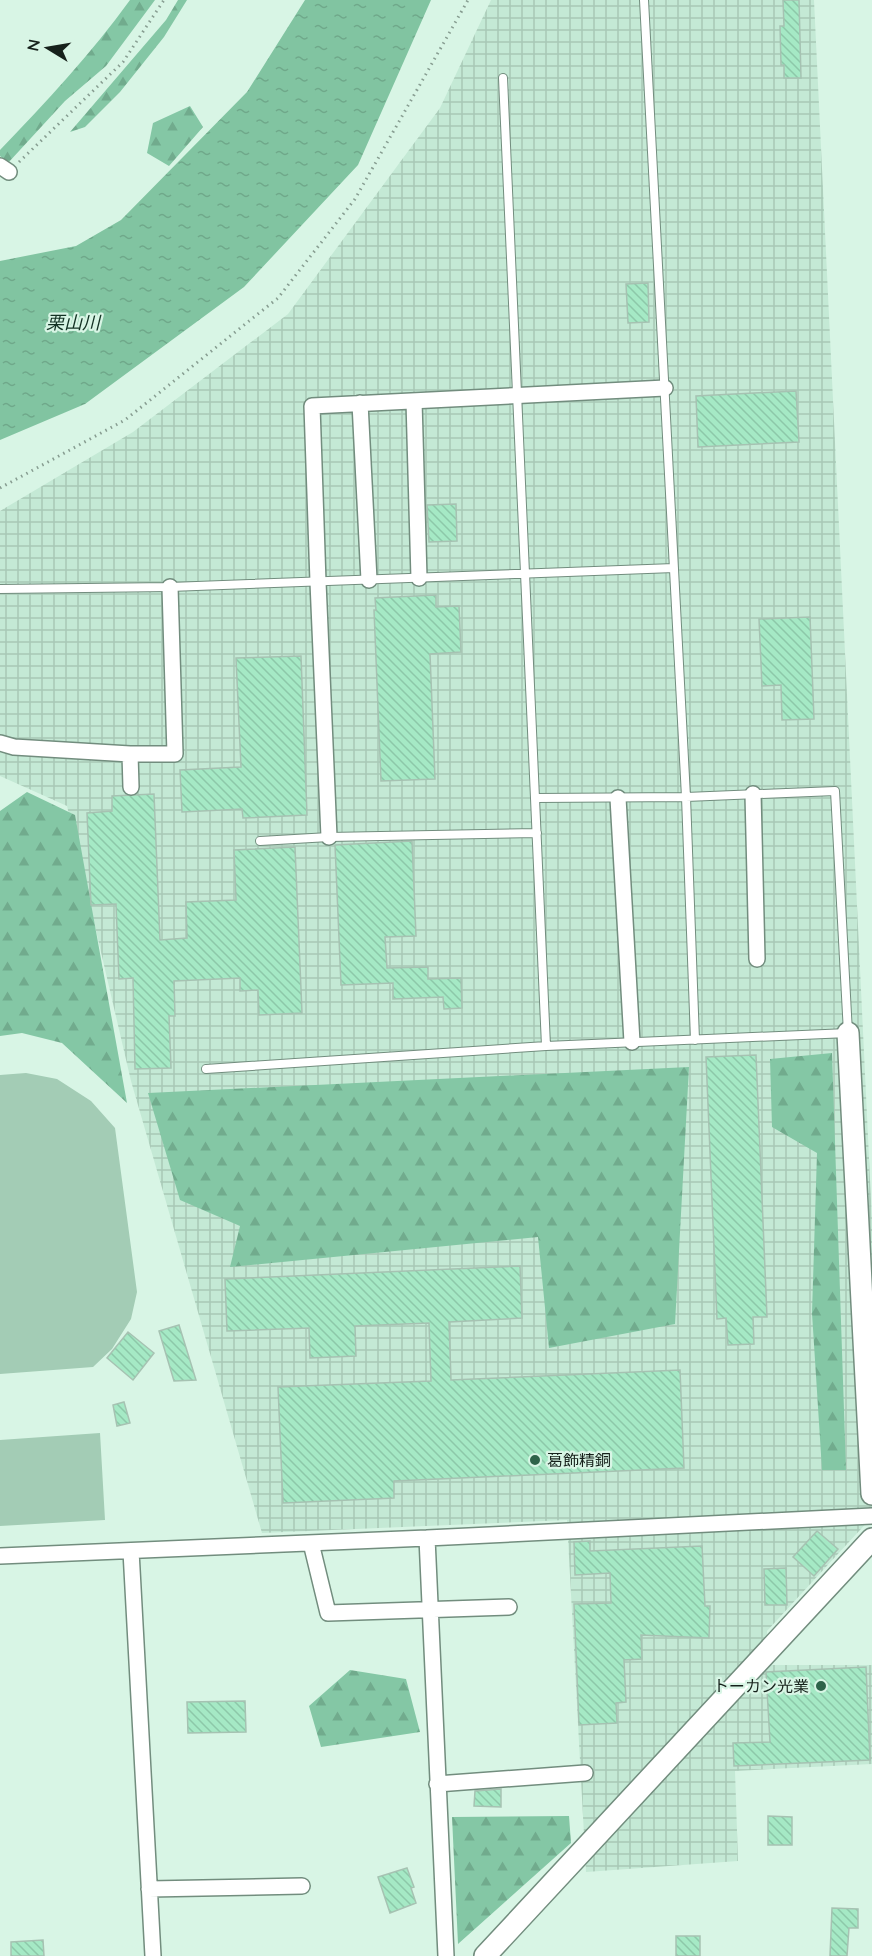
<svg xmlns="http://www.w3.org/2000/svg" width="872" height="1956" font-family="Quicksand,'Noto Sans JP',sans-serif">
  <style>
    .industrial { fill: url(#industrial-grid) }
    .forest { fill: url(#forest-firs) }
    .garden { fill: #a3ccb5 }
    .water { fill: url(#water-ripples) }
    .building { fill: url(#building-back-hatch); stroke: #a6c2b2; stroke-width: 1.5 }
    .lines { fill: none; stroke-linecap: round; stroke-linejoin: round }
    .lane-casing { stroke: #728d7e; stroke-width: 10 }
    .street-casing { stroke: #728d7e; stroke-width: 18 }
    .secondary-casing { stroke: #728d7e; stroke-width: 24 }
    .path { stroke: #879d91; stroke-width: 3; stroke-dasharray: 1.5 4.5; stroke-linecap: butt }
    .lane { stroke: #fff; stroke-width: 8 }
    .street { stroke: #fff; stroke-width: 15 }
    .secondary { stroke: #fff; stroke-width: 21 }
    .poi-dot { fill: #2e644a; stroke: #d8f5e5; stroke-width: 2 }
    .labels { text-anchor: middle; dominant-baseline: central; stroke-width: 4.5; stroke-linejoin: round; paint-order: stroke }
    .poi-label { font-size: 16px; fill: #16211b; stroke: #d8f5e5; text-anchor: start }
    .water-label { font-size: 18px; font-style: italic; fill: #123123; stroke: #d8f5e5 }
  </style>
  <defs>
    <pattern id="industrial-grid" width="8" height="8" patternUnits="userSpaceOnUse" patternTransform="scale(1.5)"><rect width="8" height="8" fill="#c4e9d5"/><path d="M0 4h8M4 0v8" fill="none" stroke="#a8c8b6"/></pattern>
    <pattern id="forest-firs" width="22" height="20" patternUnits="userSpaceOnUse" patternTransform="scale(1.5)"><rect width="22" height="20" fill="#84c7a5"/><path d="M5 1l3.5 6h-7zM16 11l3.5 6h-7z" fill="#71ab8d"/></pattern>
    <pattern id="water-ripples" width="26" height="14" patternUnits="userSpaceOnUse" patternTransform="scale(1.5)"><rect width="26" height="14" fill="#81c4a1"/><path d="M2 4q2-2 4 0t4 0M15 11q2-2 4 0t4 0" fill="none" stroke="#6fa88a"/></pattern>
    <pattern id="building-back-hatch" width="6" height="6" patternUnits="userSpaceOnUse" patternTransform="scale(1.5)"><rect width="6" height="6" fill="#a5e9c5"/><path d="M-1 5l2 2M0 0l6 6M5-1l2 2" fill="none" stroke="#8dc8a9"/></pattern>
  </defs>
  <rect width="100%" height="100%" fill="#d8f5e5"/>
  <path class="industrial" d="M 491,0 L 814,0 L 872,1221 L 872,1517 L 767,1631 L 768,1665 L 872,1665 L 872,1764 L 735,1771 L 738,1861 L 586,1872 L 567,1520 L 262,1533 L 131,1081 L 67,806 L 0,776 L 0,511 L 133,432 L 288,314 L 440,108 Z"/>
  <path class="forest" d="M 130,0 L 155,0 L 106,66 L 65,101 L 8,163 L 0,156 L 0,150 C 46,102 91,54 130,0 Z
    M 178,0 L 187,0 L 164,37 L 120,92 L 85,127 L 70,132 L 166,20 Z
    M 190,106 L 203,127 L 169,166 L 147,153 L 153,123 Z
    M 27,792 L 75,815 L 127,1103 L 62,1043 L 22,1033 L 0,1036 L 0,811 Z
    M 832,1053 L 846,1470 L 822,1470 L 812,1313 L 817,1153 L 772,1127 L 770,1059 Z
    M 689,1067 L 675,1324 L 549,1348 L 538,1237 L 230,1267 L 240,1226 L 180,1200 L 148,1093 Z
    M 350,1670 L 406,1679 L 420,1732 L 321,1747 L 309,1706 Z
    M 569,1816 L 571,1843 L 458,1944 L 452,1817 Z"/>
  <path class="garden" d="M 26,1073 L 57,1079 L 91,1101 L 115,1128 L 137,1292 L 131,1319 L 112,1349 L 93,1367 L 0,1374 L 0,1075 Z
    M 100,1433 L 105,1520 L 0,1526 L 0,1440 Z"/>
  <path class="water" d="M 305,0 L 431,0 L 358,165 L 244,287 L 85,404 L 0,440 L 0,261 L 76,246 L 121,220 L 247,92 Z"/>
  <path class="building" d="M 783,0 L 799,0 L 801,78 L 784,78 L 784,65 L 781,65 L 780,26 L 784,26 Z
    M 648,283 L 649,322 L 628,323 L 626,284 Z
    M 796,391 L 799,442 L 698,447 L 696,396 Z
    M 456,504 L 457,541 L 429,542 L 427,505 Z
    M 436,595 L 436,607 L 459,606 L 461,652 L 430,654 L 435,779 L 381,781 L 374,610 L 376,610 L 375,598 Z
    M 810,617 L 814,719 L 782,720 L 781,685 L 762,686 L 759,619 Z
    M 301,656 L 307,815 L 243,818 L 242,809 L 182,812 L 180,770 L 241,767 L 236,658 Z
    M 154,794 L 160,940 L 187,938 L 186,902 L 236,900 L 234,850 L 295,847 L 302,1013 L 259,1015 L 258,990 L 240,991 L 240,978 L 174,981 L 175,1016 L 169,1016 L 171,1068 L 135,1069 L 133,978 L 119,979 L 116,904 L 91,905 L 87,813 L 112,811 L 112,796 Z
    M 412,841 L 416,936 L 385,937 L 387,968 L 428,967 L 428,979 L 461,978 L 462,1008 L 444,1009 L 443,997 L 393,999 L 393,983 L 341,985 L 335,845 Z
    M 756,1055 L 767,1317 L 753,1317 L 754,1344 L 728,1345 L 726,1318 L 717,1319 L 706,1057 Z
    M 520,1266 L 522,1318 L 449,1322 L 451,1380 L 680,1370 L 684,1468 L 394,1481 L 394,1498 L 283,1503 L 278,1387 L 431,1381 L 429,1323 L 355,1326 L 356,1356 L 310,1358 L 309,1328 L 227,1331 L 225,1279 Z
    M 179,1325 L 196,1380 L 174,1381 L 159,1331 Z
    M 128,1332 L 154,1353 L 133,1380 L 107,1358 Z
    M 124,1402 L 130,1423 L 117,1426 L 113,1405 Z
    M 817,1531 L 838,1549 L 814,1576 L 793,1557 Z
    M 590,1541 L 590,1551 L 702,1546 L 705,1606 L 710,1606 L 709,1638 L 641,1635 L 642,1659 L 624,1660 L 626,1702 L 616,1703 L 617,1723 L 579,1725 L 574,1604 L 611,1603 L 610,1573 L 575,1575 L 574,1542 Z
    M 786,1568 L 787,1605 L 765,1605 L 764,1569 Z
    M 866,1667 L 870,1760 L 734,1766 L 733,1743 L 770,1742 L 766,1672 Z
    M 245,1701 L 246,1732 L 188,1733 L 187,1702 Z
    M 501,1789 L 501,1807 L 474,1806 L 475,1791 Z
    M 768,1816 L 792,1817 L 792,1845 L 768,1845 Z
    M 407,1868 L 414,1887 L 411,1888 L 416,1903 L 390,1913 L 378,1877 Z
    M 832,1908 L 858,1909 L 858,1928 L 849,1928 L 847,1956 L 830,1956 Z
    M 676,1936 L 700,1936 L 700,1956 L 676,1956 Z
    M 43,1940 L 44,1956 L 11,1956 L 11,1942 Z"/>
  <g class="lines">
    <defs>
      <path id="lane" d="M 644,0 L 686,797 L 695,1040
        M 503,78 L 546,1046
        M 0,589 L 170,587 L 674,568
        M 260,841 L 329,837 L 537,833
        M 206,1069 L 546,1046 L 848,1033 L 835,791 L 686,797 L 536,798"/>
      <path id="street" d="M 0,166 L 9,172
        M 414,401 L 419,578
        M 360,403 L 369,580
        M 0,743 L 14,747 L 130,754 L 175,754 L 170,587
        M 130,754 L 131,787
        M 753,794 L 757,959
        M 618,798 L 632,1042
        M 329,837 L 318,582 L 312,406 L 665,388
        M 427,1538 L 446,1956
        M 311,1543 L 328,1613 L 509,1607
        M 131,1551 L 153,1956
        M 0,1556 L 427,1538 L 872,1516
        M 437,1784 L 585,1773
        M 149,1889 L 302,1886"/>
      <path id="secondary" d="M 848,1033 L 872,1494
        M 485,1956 L 872,1539"/>
    </defs>
    <use href="#lane" class="lane-casing"/>
    <use href="#street" class="street-casing"/>
    <use href="#secondary" class="secondary-casing"/>
    <path class="path" d="M 19,162 L 123,62 L 164,0
      M 0,488 L 125,420 L 278,298 L 355,199 L 468,0"/>
    <use href="#lane" class="lane"/>
    <use href="#street" class="street"/>
    <use href="#secondary" class="secondary"/>
  </g>
  <g class="poi-dot">
    <circle cx="535" cy="1460" r="6"/>
    <circle cx="821" cy="1686" r="6"/>
  </g>
  <g class="labels">
    <g class="poi-label">
      <text x="547" y="1460">葛飾精銅</text>
      <text x="809" y="1686" text-anchor="end">トーカン光業</text>
    </g>
    <g class="water-label">
      <text x="73" y="322">栗山川</text>
    </g>
  </g>
  <g transform="translate(48 48) rotate(281)" stroke="#d8f5e5" stroke-width="4.5" paint-order="stroke">
  <path d="M0-4.5L10 22L0 15L-10 22Z" fill="#16211b"/>
  <text y="-9" font-size="16" font-weight="bold" text-anchor="middle" fill="#16211b">N</text>
  </g>
</svg>
